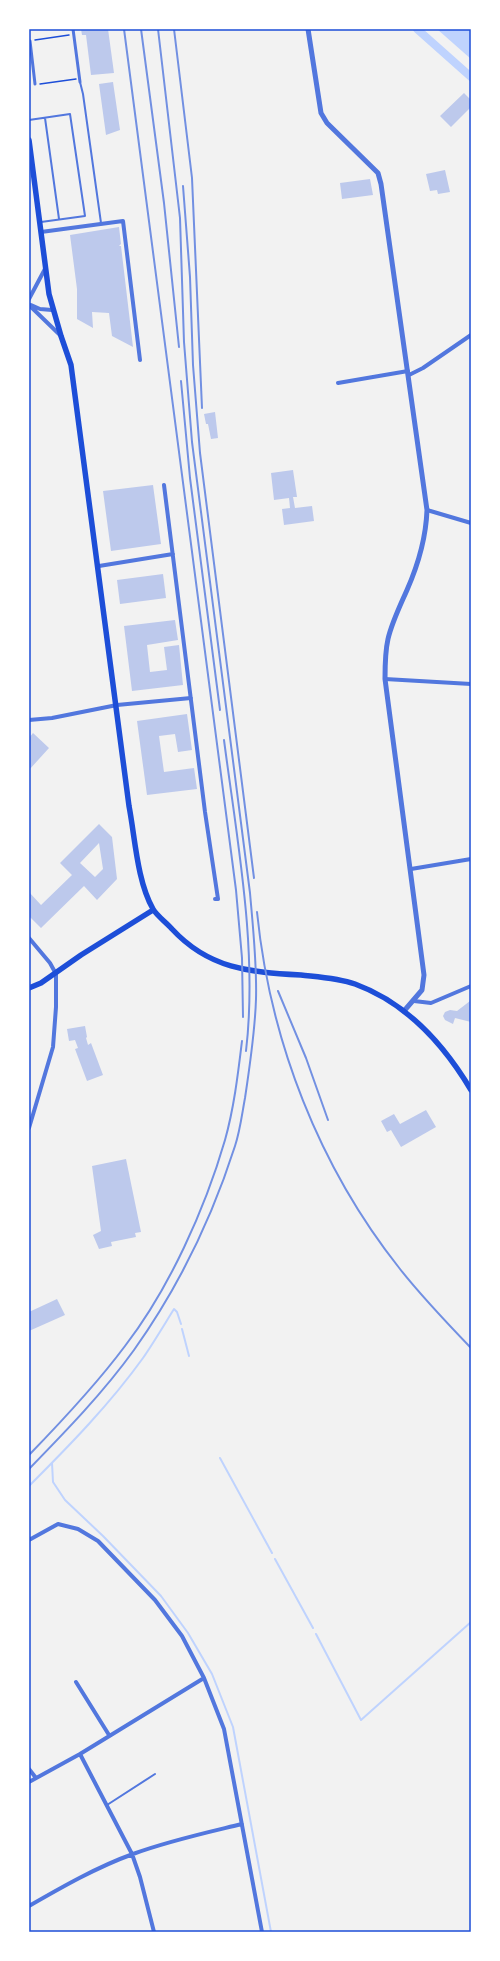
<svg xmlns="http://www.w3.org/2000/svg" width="500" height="1961" viewBox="0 0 500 1961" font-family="'Source Serif 4',serif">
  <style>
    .water { fill: #bfd3fe }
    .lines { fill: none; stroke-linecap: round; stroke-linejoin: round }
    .stream { stroke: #bfd3fe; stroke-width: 2 }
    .canal { stroke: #bfd3fe; stroke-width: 8 }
    .building { fill: #bdc9ec; fill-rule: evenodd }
    .path { stroke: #1d4ed8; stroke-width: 1.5 }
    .service { stroke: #5277de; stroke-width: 2 }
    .pedestrian { stroke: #5277de; stroke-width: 3 }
    .minor { stroke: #5277de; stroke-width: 4 }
    .tertiary { stroke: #5277de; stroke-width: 5 }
    .secondary { stroke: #1d4ed8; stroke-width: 5.5 }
    .rail { stroke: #7290e2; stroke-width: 2 }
    .neatline { fill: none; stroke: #1d4ed8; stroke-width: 1.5 }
  </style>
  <rect width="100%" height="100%" fill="#f2f2f2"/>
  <path class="water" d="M437 29H471V59Z"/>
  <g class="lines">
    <path class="stream" d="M182 1329 189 1356
      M220 1458 272 1553
      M52 1463 53 1482 65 1500 103 1536 161 1596 188 1633 212 1674 233 1727 271 1932
      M29 1486C69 1446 110 1404 143 1358 154 1342 164 1325 174 1309L177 1312 181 1324
      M275 1559 313 1628
      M316 1634 361 1720 471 1622"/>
    <path class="canal" d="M417 29 471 77"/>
  </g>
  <path class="building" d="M81 29H108L114 73 91 75 86 35H82Z
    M113 82 120 130 106 135 99 84Z
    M464 93 471 100V107L451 127 440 116Z
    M445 170 450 192 438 194 437 190 430 191 426 174Z
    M370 179 373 195 342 199 340 183Z
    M119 227 121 244 119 246H121L133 347 112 336 109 313 92 312 93 328 77 319V289L70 235Z
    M215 412 218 438 211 439 208 424H206L204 414Z
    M293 470 297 497H293L295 508 312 506 314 521 284 525 282 509 290 508 289 498 274 500 271 473Z
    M153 485 161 544 111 551 103 491Z
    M163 574 166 598 120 604 117 580Z
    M175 620 178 640 147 645 150 672 167 670 164 647 179 645 183 685 132 691 124 626Z
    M187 714 192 750 178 752 175 734 159 736 164 772 194 768 197 789 147 795 137 721Z
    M33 733 49 748 29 770V738Z
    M99 824 112 837 117 879 97 900 84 886 41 928 29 916V892L41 905 72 875 60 863ZM99 843 103 869 95 877 80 863Z
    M470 1001 471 1022 455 1018 453 1024 445 1020 443 1016 445 1012 450 1010 457 1011Z
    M85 1026 87 1037 86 1038 88 1045 91 1043 103 1075 87 1081 75 1049 78 1048 75 1040 69 1041 67 1029Z
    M426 1110 436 1127 401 1147 391 1130 387 1132 381 1121 394 1114 400 1124Z
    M126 1159 141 1232 135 1233 136 1237 111 1242 112 1246 99 1249 93 1235 101 1231 92 1166Z
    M57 1299 65 1315 29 1331V1312Z"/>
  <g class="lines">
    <path class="path" d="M35 40 69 35
      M40 84 76 79"/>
    <path class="service" d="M80 82 83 94 101 223
      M45 118 59 219
      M29 120 70 114 85 216 41 222
      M107 1805 155 1774"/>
    <path class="pedestrian" d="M73 29 80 82
      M30 41 35 84"/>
    <path class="minor" d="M41 232 123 221 140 360
      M29 299 46 267
      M29 305 61 336
      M31 305 40 309 52 310
      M409 375 423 368 471 335
      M338 383 408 371
      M164 485 205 812 218 899H215
      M427 510 471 523
      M99 566 173 554
      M385 679 471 684
      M29 720 52 718 117 705 191 698
      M411 869 471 859
      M29 938 50 963 56 974V1007L53 1047 29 1128
      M414 1001 431 1003 471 986
      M29 1540 58 1524 78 1529 98 1541 155 1600 182 1636 204 1678 224 1729 262 1932
      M76 1682 109 1735
      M80 1754 132 1854 140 1877 154 1932
      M29 1769 36 1778
      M29 1782 80 1754 204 1678
      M29 1906C62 1887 97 1867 133 1854 168 1841 205 1833 242 1824"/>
    <path class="tertiary" d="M308 29 321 113 327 123 378 173 381 184 427 510C426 537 418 565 407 590 400 606 392 622 388 639 385 652 385 665 385 679L424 975 422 990 404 1011"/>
    <path class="secondary" d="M29 140 49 294 61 336 71 365 129 806C135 837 137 881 153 909 157 916 166 922 172 929 209 969 249 972 301 975 319 977 338 978 355 984 407 1003 443 1043 471 1090
      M29 988 41 983 81 955 153 910"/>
    <path class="rail" d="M124 29 236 890 242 958 243 1017
      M141 29 164 203 179 347
      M174 29 192 178 202 408
      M183 186 190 277 193 365 200 453 254 878
      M181 381 190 478 220 710
      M224 740C237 840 258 950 246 1051
      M257 912C270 1041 319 1167 400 1269 422 1297 446 1322 471 1348
      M278 991 306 1058 328 1120
      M29 1455C63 1420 96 1385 125 1346 169 1289 205 1209 225 1140 234 1108 238 1074 242 1041
      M29 1469C66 1431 103 1393 134 1350 178 1288 212 1218 235 1146 240 1131 242 1114 245 1098 250 1065 255 1032 256 999 257 963 253 928 250 893L192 442 184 342 180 218 158 29"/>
  </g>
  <rect width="500" height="1961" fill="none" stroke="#ffffff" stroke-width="60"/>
  <rect x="30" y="30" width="440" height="1901" class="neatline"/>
</svg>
